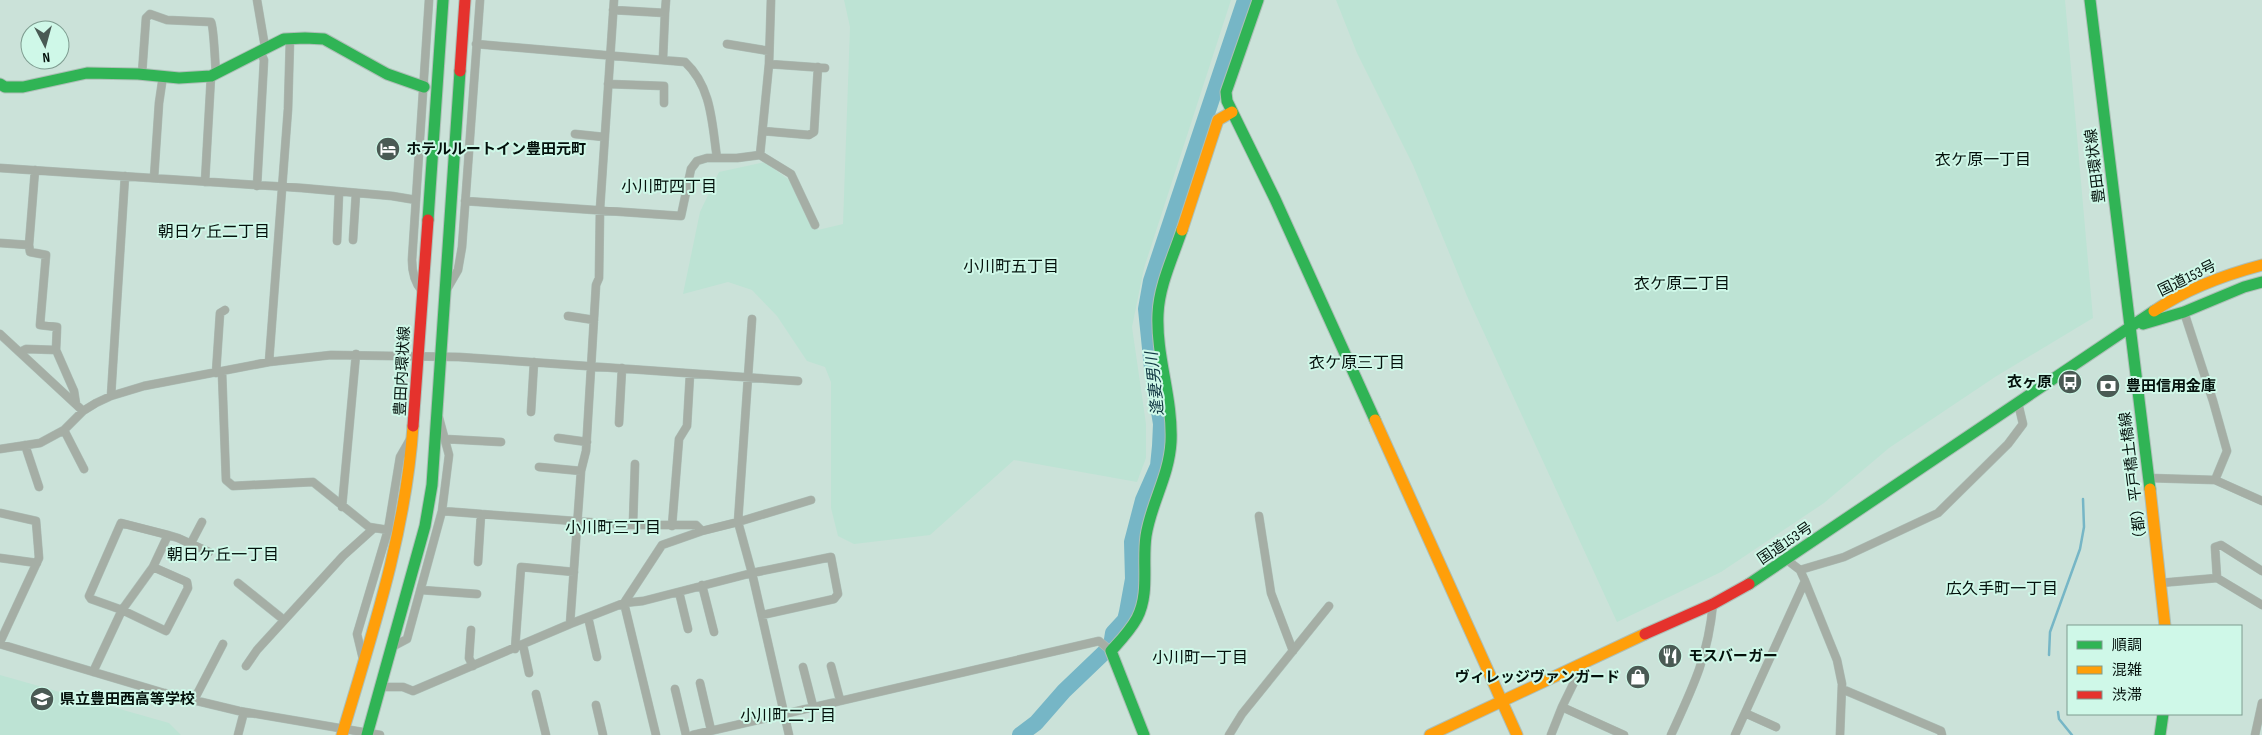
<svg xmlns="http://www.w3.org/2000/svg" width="2262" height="735" viewBox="0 0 2262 735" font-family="'Sofia Sans Condensed','Noto Sans JP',sans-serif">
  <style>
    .built { fill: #bde3d4 }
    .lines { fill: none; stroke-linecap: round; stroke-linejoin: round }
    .stream { stroke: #76b6c6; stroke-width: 2.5 }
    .river { stroke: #76b6c6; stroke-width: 16 }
    .street-casing { stroke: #adbfb7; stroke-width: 9 }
    .fast-casing { stroke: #adbfb7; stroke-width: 13 }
    .slow-casing { stroke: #adbfb7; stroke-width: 13 }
    .jam-casing { stroke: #adbfb7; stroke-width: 13 }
    .street { stroke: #a5aea5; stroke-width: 8 }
    .fast { stroke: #30b455; stroke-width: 11 }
    .slow { stroke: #ff9f0a; stroke-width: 11 }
    .jam { stroke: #e5322d; stroke-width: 11 }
    .labels { text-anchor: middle; stroke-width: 4; stroke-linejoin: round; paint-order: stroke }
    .poi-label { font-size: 15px; font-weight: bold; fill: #04110c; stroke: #cff8e8; text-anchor: start }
    .street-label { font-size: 15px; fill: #04110c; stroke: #cff8e8 }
    .neighbourhood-label { font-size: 16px; fill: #04110c; stroke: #cff8e8 }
    .water-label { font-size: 16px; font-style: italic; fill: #0f3541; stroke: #cff8e8 }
  </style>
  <rect width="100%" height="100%" fill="#cbe2d9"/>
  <path class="built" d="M844 0H1231L1144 268 1132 327 1146 424V458L1137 482 1014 460 930 535 854 544 838 536 831 508V382L825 367 807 361 777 316 752 290 728 282 683 294 700 212 719 172 765 162 796 185 818 230 843 224 850 27Z
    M1336 0H2065L2093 318 1995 377 1889 448 1824 503 1721 572 1617 622 1467 296 1413 165 1357 53Z
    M0 675 169 723 181 735H0Z"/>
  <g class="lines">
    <path class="stream" d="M2049 655 2050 632 2080 549 2084 527 2083 499
      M2058 712 2059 719 2072 735"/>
    <path class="river" d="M1020 735 1036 723 1064 691 1111 646 1113 633 1125 620 1127 612 1133 579 1132 542 1143 500 1158 466 1160 446 1161 424 1152 368 1146 309 1151 281 1245 0"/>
    <g class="street-casing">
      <path id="street" d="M257 0 265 47
        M613 10 665 13 663 58
        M665 13 666 0
        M476 44 685 62C712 87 712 124 717 158
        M727 44 769 51
        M769 64 825 68
        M142 74 146 18 150 14 167 20 211 22C214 27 215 64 216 73
        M608 84 664 86V103
        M763 131 809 135 814 132 818 67
        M575 134 604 137
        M760 155 791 174 815 225
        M0 168 302 188 392 196 416 200
        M154 178 159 103 163 76
        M205 182 211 76
        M257 186 264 60 260 51
        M465 201 681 216 691 169 697 161 707 158H737L760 155 769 64 771 0
        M353 240 356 193
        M337 241 339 192
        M0 243 29 245 30 252 46 255 40 325 57 327 56 350 26 349 20 352
        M29 245 35 170
        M447 289 458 270 462 247 480 0
        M422 291C414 282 412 272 412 260L429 0
        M2184 312 2213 401 2227 451 2215 480
        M568 316 594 320
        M752 319 738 522 752 573 789 735
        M0 334 83 411
        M56 350 74 391 76 404
        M269 362 288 109 290 39
        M222 372 226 480 233 486 313 482 369 527 388 530
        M216 373 220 313 225 310
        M111 396 125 176
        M531 412 534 362
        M619 423 622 368
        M64 430 84 469
        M558 438 587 442
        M445 439 501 442
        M25 445 39 487
        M0 449 40 443 64 430 83 411 96 403 111 396 144 386 269 362 331 355 459 357 798 381
        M539 467 581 471
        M2149 478 2215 480 2262 501
        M342 507 356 354
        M442 511 627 525H696L702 531
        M0 513 36 521 39 558 0 642
        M1259 516 1271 593 1293 651
        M121 523 168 535 153 567 187 582 188 588 166 631 122 610 91 599 89 596Z
        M633 524 635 464
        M672 526 679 439 687 426 690 374
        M168 535 178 538 209 552
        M191 543 202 522
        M0 558 37 563
        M1787 560 1800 570 1805 581 1837 660 1842 684 1840 735
        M478 562 481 514
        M1800 570 1844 557 1938 513 2008 444 2023 424 2018 403
        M2217 578 2215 547 2221 545 2262 571
        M238 583 284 620
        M2160 583 2217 578 2262 605
        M702 585 714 632
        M421 590 477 594
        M679 592 688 629
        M588 617 597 657
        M570 624 581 471 586 451 596 285 599 278 600 209 614 0
        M471 630 469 658 473 666
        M0 644 164 693 239 711 380 735
        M523 645 529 673
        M390 648 407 639 442 511 449 455 439 418
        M515 649 521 567 574 572
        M363 659 357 634 388 530 400 457 412 436
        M1584 662 1562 707 1624 735
        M246 666 257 650 343 556 373 529
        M831 666 840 700
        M803 667 813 706
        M93 672 122 610 153 567
        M700 683 711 730
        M379 687H403L413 691 570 624 624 603 643 601 752 573 831 557 838 594 834 599 762 615
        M675 689 686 735
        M1842 689 1941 731 1942 735
        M536 694 546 735
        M194 700 223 644
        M596 705 603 735
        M1745 713 1776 727
        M238 735 244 712
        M656 735 624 603 662 545 702 531 738 522 811 500
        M693 735 1099 641 1111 651
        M1229 735 1242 714 1329 606
        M1551 735 1562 707
        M1671 735C1693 687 1708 657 1713 604
        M1735 735 1805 581
        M2255 735 2262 703"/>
    </g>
    <g class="fast-casing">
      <path id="fast" d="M1258 0 1226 92 1227 101 1275 199 1375 420
        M2090 0 2150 489
        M0 84 5 87H23L87 73 138 74 179 78 211 76 284 39 305 38 324 39 387 74 424 87
        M428 220 443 0
        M2143 324 2184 312 2244 287 2262 282
        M1749 584 2154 311
        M367 735 425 526 432 485 460 71
        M1144 735 1111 651C1120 641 1130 631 1137 618 1150 593 1142 564 1146 536 1151 503 1169 477 1171 442 1173 398 1156 357 1158 314 1159 286 1173 257 1182 230
        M2160 735 2163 714"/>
    </g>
    <g class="slow-casing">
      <path id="slow" d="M1182 230 1218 120 1232 112
        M2154 311C2186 289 2224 275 2262 265
        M1375 420 1517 735
        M2150 489 2165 626
        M342 735C372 634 406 532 413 426
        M1430 735 1645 634"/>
    </g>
    <g class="jam-casing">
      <path id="jam" d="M460 71 465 0
        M413 426 428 220
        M1645 634 1713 604 1749 584"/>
    </g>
    <use href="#street" class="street"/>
    <use href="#fast" class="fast"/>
    <use href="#slow" class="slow"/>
    <use href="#jam" class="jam"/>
  </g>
  <defs>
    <g id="hotel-disc" transform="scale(1.25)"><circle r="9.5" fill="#4a5a54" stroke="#cff8e8"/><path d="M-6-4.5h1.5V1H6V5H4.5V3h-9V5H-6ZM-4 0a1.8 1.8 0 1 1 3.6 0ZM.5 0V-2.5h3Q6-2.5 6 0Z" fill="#fff"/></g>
    <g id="bus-disc" transform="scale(1.25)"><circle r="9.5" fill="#4a5a54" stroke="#cff8e8"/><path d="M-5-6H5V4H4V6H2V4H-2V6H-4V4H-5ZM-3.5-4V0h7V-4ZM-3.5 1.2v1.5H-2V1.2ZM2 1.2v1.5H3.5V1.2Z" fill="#fff"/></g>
    <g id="bank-disc" transform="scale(1.25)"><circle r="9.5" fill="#4a5a54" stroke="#cff8e8"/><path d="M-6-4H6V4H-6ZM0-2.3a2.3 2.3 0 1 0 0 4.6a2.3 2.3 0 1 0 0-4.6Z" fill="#fff"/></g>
    <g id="restaurant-disc" transform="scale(1.25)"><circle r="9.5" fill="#4a5a54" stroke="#cff8e8"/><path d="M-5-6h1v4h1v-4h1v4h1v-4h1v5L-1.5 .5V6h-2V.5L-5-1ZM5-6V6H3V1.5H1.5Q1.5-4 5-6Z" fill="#fff"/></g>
    <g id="shop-disc" transform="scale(1.25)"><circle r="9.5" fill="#4a5a54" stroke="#cff8e8"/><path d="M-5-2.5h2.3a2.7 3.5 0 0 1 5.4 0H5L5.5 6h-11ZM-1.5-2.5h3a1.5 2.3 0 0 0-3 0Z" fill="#fff"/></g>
    <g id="school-disc" transform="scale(1.25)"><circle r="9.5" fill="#4a5a54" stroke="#cff8e8"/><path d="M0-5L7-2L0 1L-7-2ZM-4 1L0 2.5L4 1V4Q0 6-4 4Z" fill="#fff"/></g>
  </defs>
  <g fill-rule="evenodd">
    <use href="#hotel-disc" x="388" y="149"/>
    <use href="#bus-disc" x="2070" y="382"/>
    <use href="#bank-disc" x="2108" y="386"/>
    <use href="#restaurant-disc" x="1670" y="656"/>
    <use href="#shop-disc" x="1638" y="677"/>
    <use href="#school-disc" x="42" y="699"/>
  </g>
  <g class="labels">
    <g class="poi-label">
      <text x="406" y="154">ホテルルートイン豊田元町</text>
      <text x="2052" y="387" text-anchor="end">衣ヶ原</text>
      <text x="2126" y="391">豊田信用金庫</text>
      <text x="1688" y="661">モスバーガー</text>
      <text x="1620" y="682" text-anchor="end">ヴィレッジヴァンガード</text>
      <text x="60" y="704">県立豊田西高等学校</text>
    </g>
    <g class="street-label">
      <text transform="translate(2095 166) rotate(-97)" y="5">豊田環状線</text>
      <text transform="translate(2187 278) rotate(-26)" y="5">国道153号</text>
      <text transform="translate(402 371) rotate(-87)" y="5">豊田内環状線</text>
      <text transform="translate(2133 479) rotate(-97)" y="5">（都）平戸橋土橋線</text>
      <text transform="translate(1785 543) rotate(-34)" y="5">国道153号</text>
    </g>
    <g class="neighbourhood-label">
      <text x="1983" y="165">衣ケ原一丁目</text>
      <text x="669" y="192">小川町四丁目</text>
      <text x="214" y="237">朝日ケ丘二丁目</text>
      <text x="1011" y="272">小川町五丁目</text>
      <text x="1682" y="289">衣ケ原二丁目</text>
      <text x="1357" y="368">衣ケ原三丁目</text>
      <text x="613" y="533">小川町三丁目</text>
      <text x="223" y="560">朝日ケ丘一丁目</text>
      <text x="2002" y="594">広久手町一丁目</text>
      <text x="1200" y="663">小川町一丁目</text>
      <text x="788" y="721">小川町二丁目</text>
    </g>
    <g class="water-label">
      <text transform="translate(1154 384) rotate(-96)" y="6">逢妻男川</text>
    </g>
  </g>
  <rect x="2067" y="625" width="175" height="90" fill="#cff8e8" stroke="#7e9c90"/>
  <rect x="2077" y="641" width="25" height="8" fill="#30b455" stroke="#7e9c90"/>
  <text x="2112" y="650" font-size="15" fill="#04110c">順調</text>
  <rect x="2077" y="666" width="25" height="8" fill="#ff9f0a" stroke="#7e9c90"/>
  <text x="2112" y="675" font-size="15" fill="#04110c">混雑</text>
  <rect x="2077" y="691" width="25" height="8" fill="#e5322d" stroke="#7e9c90"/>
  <text x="2112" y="700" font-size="15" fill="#04110c">渋滞</text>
  <g transform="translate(45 45) rotate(174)"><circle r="24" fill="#cff8e8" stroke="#7e9c90"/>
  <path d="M0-4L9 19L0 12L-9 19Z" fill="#4a5a54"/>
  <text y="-8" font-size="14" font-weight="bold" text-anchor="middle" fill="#04110c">N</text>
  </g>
</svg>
